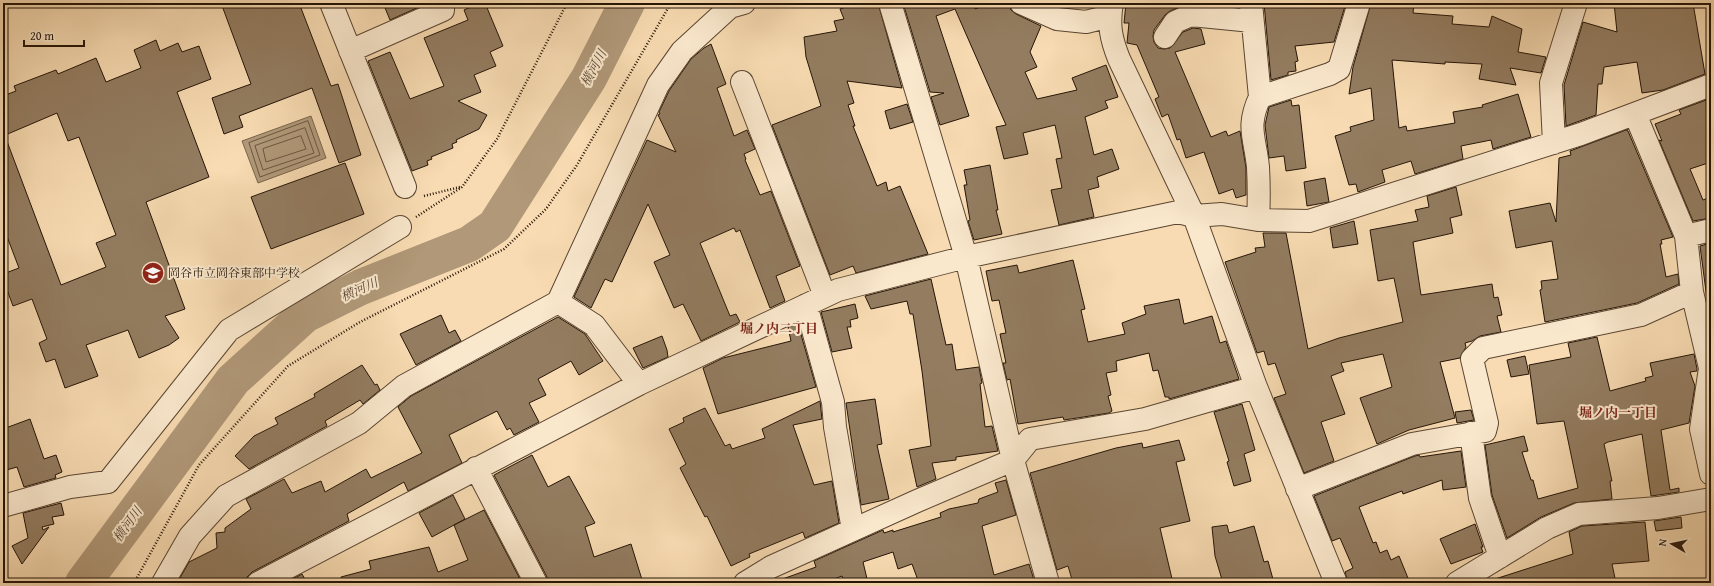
<svg xmlns="http://www.w3.org/2000/svg" width="1714" height="586" viewBox="0 0 1714 586" font-family="'Gentium Book Plus','Noto Serif JP',serif">
  <style>
    .water { fill: #b09878; stroke: #78644b }
    .lines { fill: none; stroke-linecap: round; stroke-linejoin: round }
    .shore { stroke: #6a5640; stroke-width: 1 }
    .river { stroke: #b09878; stroke-width: 36 }
    .building { fill: #937c60; stroke: #251507 }
    .minor-casing { stroke: #5a4632; stroke-width: 24 }
    .path { stroke: #251507; stroke-width: 2.5; stroke-dasharray: 1 2; stroke-linecap: butt }
    .minor { stroke: #fae8cd; stroke-width: 22 }
    .labels { text-anchor: middle; stroke-width: 4; stroke-linejoin: round; paint-order: stroke }
    .poi-label { font-size: 12px; fill: #251507; stroke: #fae8cd; text-anchor: start }
    .water-label { font-size: 13px; font-style: italic; fill: #5d4934; stroke: #fae8cd }
    .neighbourhood-label { font-size: 13px; font-weight: bold; fill: #7a1f14; stroke: #fae8cd }
  </style>
  <rect width="100%" height="100%" fill="#f8dbb2"/>
  <filter id="stains"><feTurbulence type="fractalNoise" baseFrequency=".005" numOctaves="4"/><feColorMatrix values="0 0 0 0 .2 0 0 0 0 .09 0 0 0 0 .02 0 0 0 .5 -.17"/></filter>
  <radialGradient id="worn" r=".72"><stop offset=".6" stop-color="#630" stop-opacity="0"/><stop offset="1" stop-color="#630" stop-opacity=".3"/></radialGradient>
  <path class="water" d="M311 116 326 158 258 183 242 141Z"/>
  <g class="lines">
    <path class="shore" d="M308 121 320 155 260 177 249 143Z
      M305 128 314 153 263 170 255 146Z
      M301 136 306 149 266 162 263 149Z"/>
    <path class="river" d="M83 583 233 380 305 315 361 287 469 244 495 226 589 78 627 3"/>
  </g>
  <path class="building" d="M221 3H299L331 86 338 84 361 155 339 163 312 88 239 116 243 127 224 134 212 98 251 84Z
    M383 3H428L390 20Z
    M480 3H485L503 46 490 52 496 66 474 75 481 92 458 101 487 115 479 129 456 140 457 142 452 144 453 148 431 157 432 159 427 161 428 165 412 171 368 61 390 52 410 99 444 86 424 38 468 20 464 10Z
    M845 3H878L902 88 847 81 854 103 848 105 855 126H853L877 186 886 182 888 191 900 186 928 254 856 273 853 266 830 275 772 125 821 106 806 57 804 37 837 31 834 21 844 19 840 9 846 7Z
    M903 3H973L975 9 992 3H1009L1011 10 1016 14 1041 26 1030 52 1037 67 1025 72 1037 99 1077 90 1072 78 1106 65 1118 97 1105 101 1108 108 1085 117 1094 155 1112 149 1119 169 1097 177 1099 187 1088 190 1094 217 1059 225 1051 190 1062 188 1056 159 1062 158 1055 125 1023 133 1028 154 1004 159 996 127 1006 125 955 9 936 16 969 116 940 125 931 97 944 93 930 92Z
    M1126 3H1189L1170 11 1165 15 1154 30 1153 36 1154 42 1158 48 1164 49 1170 48 1183 32 1193 28 1201 29 1205 44 1175 52 1211 137 1226 131 1228 136 1240 131 1246 168V195L1236 198 1233 189 1219 194 1204 152 1186 158 1180 139 1177 140 1168 114 1162 117 1155 99 1159 97 1137 45 1127 43 1129 23H1124Z
    M1264 3H1293L1294 6 1346 3 1334 42 1295 46 1298 61 1295 62 1296 71 1288 72V75L1271 80Z
    M1371 3H1414L1413 13 1453 16 1452 24 1489 27 1492 16 1522 29 1518 52 1546 57 1541 73 1510 68 1516 85 1479 79 1482 64 1445 62V64L1392 60 1399 128 1406 126 1407 131 1455 123 1453 112 1483 107 1482 105 1518 94 1531 137 1493 149 1491 140 1461 146 1463 159 1415 174 1411 161 1382 170 1385 182 1358 192 1356 184 1349 185 1335 136 1351 131 1350 127 1374 120 1371 88 1349 94 1353 67Z
    M1614 3H1693L1705 74 1663 90 1642 93 1637 62 1604 67 1602 84H1598L1596 115 1566 126 1564 85 1583 22 1617 32Z
    M156 40 160 51 178 43 182 52 199 46 211 79 177 92 209 177 146 202 185 309 165 316 179 338 169 345 139 358 128 330 86 345 98 376 65 388 55 359 46 362 39 343 47 339 32 299 13 306 3 279V274L19 268 3 226V136H5L61 285 106 267 96 243 116 235 79 137 68 141 57 113 3 136V96L16 91 14 86 56 70 58 74 96 58 106 82 141 68 134 50Z
    M711 44 726 84 717 88 734 136 747 130 755 149 744 154 746 159 745 160 760 195 771 191 800 266 776 276 785 301 770 308 740 230 736 232 734 228 700 243 730 316 736 314 740 322 701 341 683 304 674 308 654 262 670 255 648 204 612 282 605 279 591 308 574 297 647 140 676 152 658 115 660 114 659 112 669 91 691 59 704 48Z
    M1709 99 1711 110V162L1690 169 1703 200 1708 198 1711 218 1693 221 1659 140 1662 141 1655 124 1681 114 1679 110Z
    M1291 100 1292 106 1299 105 1306 168 1286 171 1284 156 1269 158 1265 125 1269 107Z
    M907 104 913 122 890 129 885 111Z
    M1626 130 1628 131 1673 237 1661 240 1662 244H1660L1666 277 1678 274 1679 284 1637 303 1545 322 1540 290 1542 289 1541 281 1558 279 1552 241 1516 248 1509 211 1550 203 1556 222 1559 158 1571 155 1570 151Z
    M345 163 364 214 271 249 251 197Z
    M990 165 998 210H996L1002 234 974 240 968 221 970 220 964 185H967L964 170Z
    M1325 178 1329 202 1307 206 1304 182Z
    M1456 187 1462 215 1450 218 1453 233 1413 242 1421 295 1492 284 1494 298 1498 297 1502 315 1497 316 1501 332 1480 336 1472 341 1465 343 1466 347 1460 358 1440 362 1455 418 1409 430 1377 444 1360 398 1392 387 1383 354 1341 363 1344 371 1331 376 1345 414 1321 422 1334 461 1304 473 1274 398 1286 394 1275 363 1268 365 1264 351 1257 353 1225 262 1256 252 1255 248 1265 247 1263 233H1286L1308 349 1339 338 1403 322 1394 278 1378 281 1370 230 1418 221 1415 210 1429 207 1427 196Z
    M1354 221 1358 244 1333 248 1330 228Z
    M1711 243V299H1707L1700 246Z
    M1073 260 1085 309 1081 310 1088 342 1125 334 1122 323 1146 314 1144 306 1179 299 1184 324 1212 316 1220 343 1226 341 1239 379 1169 399V397H1165L1158 370 1153 371 1149 353 1116 361 1117 371 1106 373 1111 395 1108 396 1112 411 1109 413 1064 420 1063 417 1018 424 1010 379 1007 380 1003 363H1006L1000 334 1006 333 999 300 992 301 986 271 1017 265 1019 273Z
    M931 279 946 345 952 344 956 370 979 367 982 383 980 384 985 427 992 426 998 451 956 457V460L932 463 936 479 917 487 909 450 931 446 922 371 913 314H910L907 301 871 309 865 296Z
    M855 304 858 318 850 320 851 327H847L852 348 832 352 821 312Z
    M441 315 449 333 455 330 461 341 416 365 400 334Z
    M558 317 585 334 603 361 579 375 571 361 538 379 546 395 529 403 539 422 514 435 510 428 507 430 497 411 449 435 462 463 408 491 404 482 347 514 349 521 252 572 247 577 246 583H183L180 578 189 562 217 548 216 533 225 532V528L251 509 246 499 284 479 292 493 321 481 325 492 366 469 371 478 422 453 398 407 411 396Z
    M798 324 816 387 718 414 703 368 723 358 791 341 788 327Z
    M662 336 667 350 668 357 643 368 633 348Z
    M1597 337 1610 391 1646 381 1645 378 1653 376 1650 363 1694 354 1697 369V371L1690 372 1695 386 1689 423 1661 430 1670 490 1679 488V492L1651 496 1642 434 1608 442 1604 444 1612 481H1610L1612 499 1574 503 1541 517 1507 538 1492 495 1485 445 1524 436 1528 451 1522 452 1531 480H1533L1538 499 1578 488 1564 421 1537 424 1529 365 1571 357 1568 343Z
    M1525 356 1529 374 1511 377 1507 360Z
    M362 365 375 385 377 384 380 390 363 404 360 400 325 421 327 426 249 469 235 456 254 436 278 424 275 418 315 397 314 394Z
    M875 399 882 444 877 445 889 499 861 505 846 403Z
    M820 401 822 419 793 425 814 485 832 481 839 523 805 538 803 532 749 554 750 557 731 566 707 516 705 517 680 468 686 464 669 429 684 422 683 418 705 408 725 446 730 444 732 449 765 438 762 429Z
    M1242 404 1255 450 1244 454 1251 481 1234 486 1227 462 1229 461 1214 412Z
    M1471 410 1474 420 1457 423 1455 412Z
    M30 419 44 459 56 455 62 472 55 475 56 478 24 487 17 467 3 471V429Z
    M1179 440 1185 460 1176 462 1190 521 1160 528 1173 583H1073L1068 566 1057 570 1030 473 1116 448 1142 443 1143 448Z
    M1461 451 1466 487 1443 490 1442 480 1403 494 1402 491 1359 507 1373 543 1376 542 1380 553 1387 550 1391 560 1399 556 1410 583H1348L1345 572 1353 568 1340 538 1332 541 1314 496 1415 456 1419 455 1420 457Z
    M532 455 548 487 569 476 595 523 585 527 594 557 631 544 643 583H548L547 577 494 475Z
    M1006 480 1016 515 982 526 994 575 1029 564 1035 583H919L912 564 898 569 893 552 863 562 868 583H844L842 576 824 583H777V581L816 567 814 561 883 530 884 533 893 530V532L941 517 940 513 949 509 978 503 979 499 998 492 995 483Z
    M453 495 465 519 432 537 419 513Z
    M61 503 64 515 52 517 54 524 42 527 43 530 49 527 22 564 12 546 28 538 23 513Z
    M484 510 521 581 516 583H341V577L371 569 369 561 429 547 438 572 468 560 454 525Z
    M1681 517 1682 528 1656 531 1654 521Z
    M1645 522 1649 561 1612 564 1616 583H1493L1492 580 1573 554 1569 532 1582 526Z
    M1475 524 1483 547H1481L1483 552 1451 564 1440 539Z
    M1227 525 1229 533 1254 526 1264 562 1268 561 1274 583H1223L1215 556 1212 527Z
    M302 574 307 583H285Z"/>
  <g class="lines">
    <g class="minor-casing">
      <path id="minor" d="M331 3 405 187
        M890 3 966 257 1013 460 1048 583
        M1021 3 1057 19 1086 22 1110 16
        M1112 3C1108 25 1111 39 1119 59L1194 216 1256 387 1336 583
        M1251 3 1260 97
        M1165 37 1175 22 1191 15 1252 21
        M350 51 443 10V3
        M742 82 825 296
        M1635 114 1686 236 1692 292 1710 368 1701 429 1711 474
        M1554 143 1551 83 1576 3
        M1258 220C1259 203 1259 185 1258 167 1255 137 1246 127 1260 97L1330 74 1339 69 1359 3
        M1686 236 1711 230
        M558 302 594 325 639 384
        M806 305 833 402 835 427 853 530
        M1471 433 1480 498 1500 557
        M476 468 536 583
        M1297 489 1412 444 1485 431 1487 423 1472 359 1483 348 1641 315 1692 292
        M3 506 70 487 108 482 229 330 400 227
        M163 583 190 536 226 496 359 423 404 386 558 302 658 85 682 51 730 7 744 3
        M258 583 639 384 838 290 966 257 1178 212 1194 216 1222 214 1258 220 1309 221 1581 134 1711 85
        M745 583 771 567 917 501 1013 460 1030 439 1145 419 1256 387
        M1457 583 1547 528 1579 514 1658 508 1711 499"/>
    </g>
    <path class="path" d="M424 196 460 187
      M416 217 462 187 497 139 567 3
      M134 583 199 465 288 366 360 322 504 249 546 209 577 165 671 3"/>
    <use href="#minor" class="minor"/>
  </g>
  <defs>
    <g id="school-disc" transform="scale(1.15)"><circle r="9.5" fill="#8f2418" stroke="#fae8cd"/><path d="M0-5L7-2L0 1L-7-2ZM-4 1L0 2.5L4 1V4Q0 6-4 4Z" fill="#fff"/></g>
  </defs>
  <g fill-rule="evenodd">
    <use href="#school-disc" x="153" y="273"/>
  </g>
  <g class="labels">
    <g class="poi-label">
      <text x="168" y="277">岡谷市立岡谷東部中学校</text>
    </g>
    <g class="water-label">
      <text transform="translate(593 68) rotate(-62)" y="5">横河川</text>
      <text transform="translate(359 289) rotate(-24)" y="5">横河川</text>
      <text transform="translate(127 524) rotate(-54)" y="5">横河川</text>
    </g>
    <g class="neighbourhood-label">
      <text x="779" y="333">堀ノ内二丁目</text>
      <text x="1618" y="417">堀ノ内一丁目</text>
    </g>
  </g>
  <rect width="1714" height="586" fill="none" stroke="#f8dbb2" stroke-width="16"/>
  <rect x="4" y="4" width="1706" height="578" fill="none" stroke="#251507" stroke-width="2"/>
  <rect x="8" y="8" width="1698" height="570" fill="none" stroke="#251507"/>
  <g transform="translate(1672 544) rotate(279)" stroke="#fae8cd" stroke-width="3" paint-order="stroke">
  <path d="M0-3L7 15L0 10L-7 15Z" fill="#251507"/>
  <text y="-6" font-size="11" font-weight="bold" text-anchor="middle" fill="#251507">N</text>
  </g>
  <path d="M24 40v6h60v-6" fill="none" stroke="#251507" stroke-width="2"/>
  <text x="30" y="40" font-size="12" fill="#251507" stroke="#fae8cd" stroke-width="3" paint-order="stroke">20 m</text>
  <rect width="100%" height="100%" filter="url(#stains)"/>
  <rect width="100%" height="100%" fill="url(#worn)"/>
</svg>
